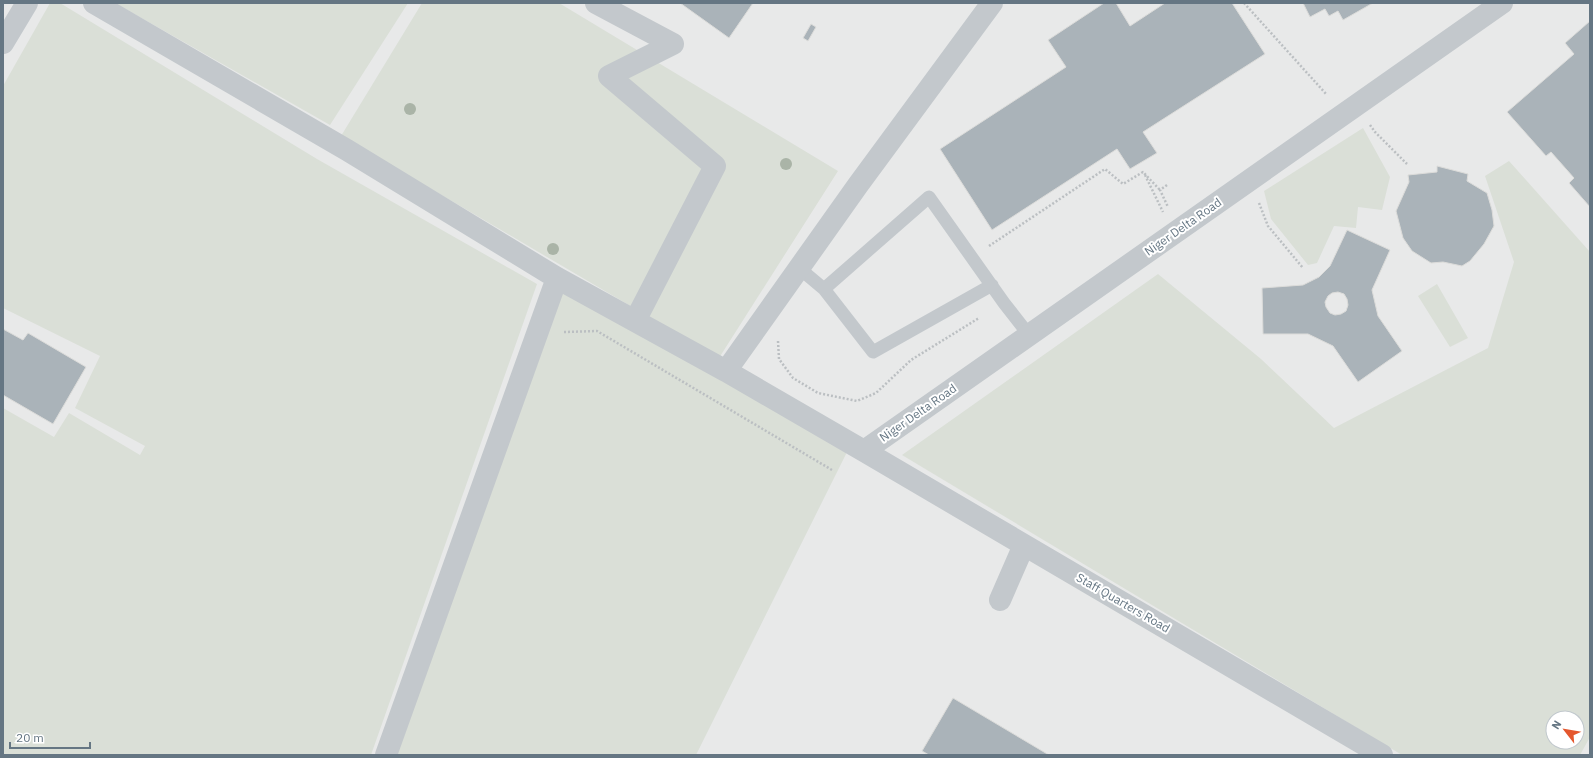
<svg xmlns="http://www.w3.org/2000/svg" width="1593" height="758" viewBox="0 0 1593 758" font-family="'IBM Plex Sans',sans-serif">
  <style>
    .built { fill: #e8e9e9; fill-rule: evenodd }
    .green { fill: #dadfd7; fill-rule: evenodd }
    .building { fill: #aab3b9; stroke: #dcdcda; fill-rule: evenodd }
    .lines { fill: none; stroke-linecap: round; stroke-linejoin: round }
    .path { stroke: #bbbfc2; stroke-width: 2.5; stroke-dasharray: 2 2; stroke-linecap: butt }
    .lane { stroke: #c3c8cc; stroke-width: 13 }
    .street { stroke: #c3c8cc; stroke-width: 22 }
    .tree { fill: #aab4a7 }
    .labels { text-anchor: middle; stroke-width: 4; stroke-linejoin: round; paint-order: stroke }
    .street-label { font-size: 12px; fill: #657683; stroke: #fff }
  </style>
  <rect width="100%" height="100%" fill="#fafaf8"/>
  <path class="built" d="M3 3H1590V755H3ZM1553 718H1577V742H1553Z"/>
  <path class="green" d="M50 3H60L317 159 537 284 371 755H3V408L54 437 69 413 140 455 145 446 75 408 100 356 3 308V86Z
    M115 3H408L330 125Z
    M422 3H559L838 171 719 358 341 136Z
    M1363 128 1390 177 1382 210 1358 207 1356 228 1334 226 1317 263 1308 265 1271 219 1264 191Z
    M1509 161 1590 252V737L1580 755H1402L902 455 1158 274 1261 359 1334 428 1488 348 1514 262 1485 176ZM1553 718H1577V742H1553Z
    M555 283 851 444 696 755H394Z
    M1437 284 1468 338 1450 347 1418 296Z"/>
  <path class="building" d="M680 3H753L729 38Z
    M1104 3H1116L1130 26 1165 3H1232L1265 54 1143 132 1157 153 1130 169 1117 149 992 230 940 149 1066 67 1048 40Z
    M1303 3H1373L1343 20 1338 11 1329 16 1325 9 1310 17Z
    M1590 21V207L1569 183 1574 178 1551 152 1546 156 1507 112 1574 54 1565 43Z
    M811 24 816 27 808 41 803 38Z
    M1437 166 1468 174 1467 181 1487 193 1492 210 1494 226 1484 244 1470 261 1462 266 1443 262 1431 263 1412 251 1403 238 1396 211 1409 182 1408 175 1437 172Z
    M1347 230 1390 250 1372 290 1378 316 1402 351 1358 382 1333 346 1308 334H1263L1262 288 1303 285 1319 277 1330 266ZM1338 292 1344 294 1347 299 1348 305 1346 311 1341 314 1335 315 1330 313 1326 307 1325 302 1328 296 1332 293Z
    M3 329 23 340 28 333 86 367 53 424 3 395Z
    M953 698 1049 755H929L922 751Z"/>
  <g class="lines">
    <path class="path" d="M1244 3 1327 95
      M1370 125 1375 132 1407 164
      M1145 175 1163 212
      M1167 185 1160 190 1168 207
      M1259 203 1268 226 1303 268
      M989 246 1105 169 1123 184 1143 172 1160 190
      M564 332 597 331 832 470
      M778 341 779 359 793 378 818 393 857 401 876 393 911 360 979 318"/>
    <path class="lane" d="M799 268 824 289 873 352 992 285
      M824 289 929 197 1004 303 1029 335"/>
    <path class="street" d="M94 3 347 150 557 278 726 371 864 451 1382 755
      M596 3 673 44 609 76 715 166 635 321
      M3 43 27 3
      M726 371 858 185 992 3
      M864 451 1502 3
      M1000 600 1024 545
      M386 755 557 278"/>
  </g>
  <g class="tree">
    <circle cx="410" cy="109" r="6"/>
    <circle cx="786" cy="164" r="6"/>
    <circle cx="553" cy="249" r="6"/>
  </g>
  <g class="labels">
    <g class="street-label">
      <text transform="translate(1183 227) rotate(-35)" y="4">Niger Delta Road</text>
      <text transform="translate(918 413) rotate(-35)" y="4">Niger Delta Road</text>
      <text transform="translate(1123 603) rotate(30)" y="4">Staff Quarters Road</text>
    </g>
  </g>
  <rect width="1593" height="758" fill="none" stroke="#657683" stroke-width="8"/>
  <g transform="translate(1565 730) rotate(301)"><circle r="19" fill="#ffffff" stroke="#c1c8cd"/>
  <path d="M0-3L7 15L0 10L-7 15Z" fill="#e4572e"/>
  <text y="-6" font-size="11" font-weight="bold" text-anchor="middle" fill="#657683">N</text>
  </g>
  <path d="M10 742v6h80v-6" fill="none" stroke="#657683" stroke-width="2"/>
  <text x="16" y="742" font-size="12" fill="#657683" stroke="#ffffff" stroke-width="3" paint-order="stroke">20 m</text>
</svg>
